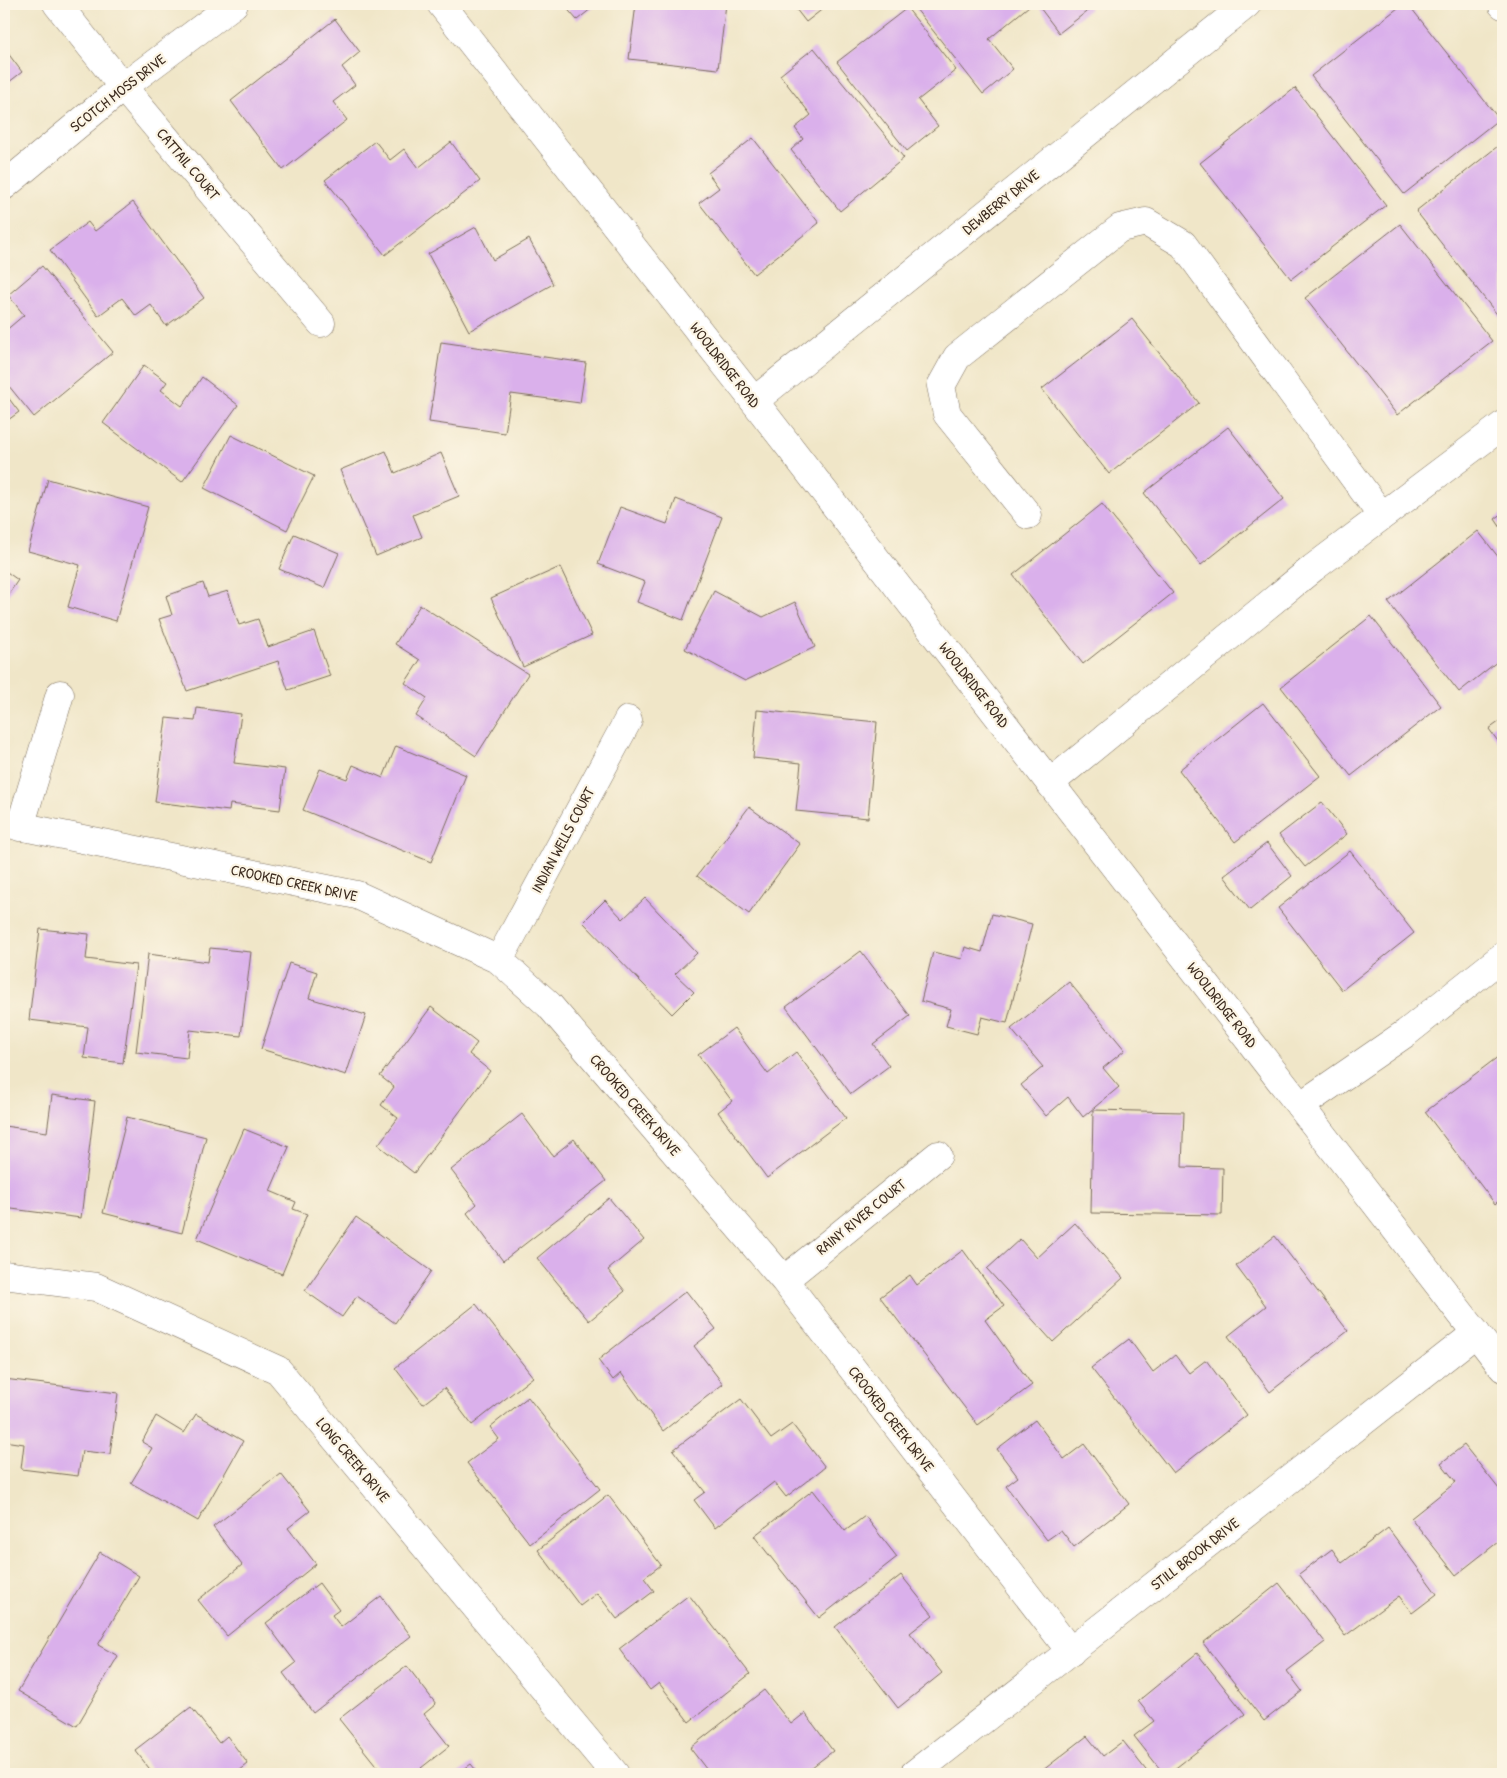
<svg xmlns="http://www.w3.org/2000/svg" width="1507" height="1778" viewBox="0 0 1507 1778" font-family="'Patrick Hand',sans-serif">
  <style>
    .building { fill: #dab0eb }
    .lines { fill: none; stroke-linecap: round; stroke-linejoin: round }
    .minor-casing { stroke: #7a6c5a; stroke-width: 29 }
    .major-casing { stroke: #7a6c5a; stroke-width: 29 }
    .minor { stroke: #fff; stroke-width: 28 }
    .major { stroke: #fff; stroke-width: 28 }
    .labels { text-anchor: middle; stroke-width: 4.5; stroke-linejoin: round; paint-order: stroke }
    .street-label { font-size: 15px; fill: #3b2a1e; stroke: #fcf5e5 }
  </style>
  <rect width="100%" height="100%" fill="#fcf5e5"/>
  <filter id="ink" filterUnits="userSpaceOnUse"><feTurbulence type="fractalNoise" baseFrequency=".02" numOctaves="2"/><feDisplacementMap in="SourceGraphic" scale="10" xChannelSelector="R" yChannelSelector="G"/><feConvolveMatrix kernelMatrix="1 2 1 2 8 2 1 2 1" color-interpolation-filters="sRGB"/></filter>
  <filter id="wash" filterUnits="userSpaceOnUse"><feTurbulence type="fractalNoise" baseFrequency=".0096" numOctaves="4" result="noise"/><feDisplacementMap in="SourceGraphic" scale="20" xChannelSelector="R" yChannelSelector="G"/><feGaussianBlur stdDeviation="1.12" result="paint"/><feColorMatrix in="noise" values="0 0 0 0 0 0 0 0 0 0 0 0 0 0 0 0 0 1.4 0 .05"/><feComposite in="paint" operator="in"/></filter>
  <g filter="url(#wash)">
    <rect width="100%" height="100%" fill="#f0e6c8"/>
    <g id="blocks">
      <path class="building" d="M563 4H597L577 20Z
        M636 4H726L718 69 629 59Z
        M792 4H829L806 22Z
        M912 4H1027L1029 6 989 39 1013 69 983 94Z
        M1037 4H1086L1090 9 1059 33Z
        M1403 4H1408L1499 119 1404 194 1311 76Z
        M907 8 956 70 918 100 938 126 907 151 837 62Z
        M335 19 360 52 342 67 355 85 333 102 347 120 283 170 231 101Z
        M4 48 22 72 4 86Z
        M814 48 904 158 840 211 791 150 803 139 795 128 811 115 780 75Z
        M1295 88 1386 205 1291 279 1200 163Z
        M753 138 819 223 754 274 699 203 719 188 708 173Z
        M375 141 390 160 404 149 418 168 451 142 480 181 385 255 325 180Z
        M1503 142V322L1416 211Z
        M133 202 204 298 166 326 151 305 136 316 122 298 98 316 50 250 88 222 95 231Z
        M1400 224 1492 341 1397 415 1305 298Z
        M476 227 493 260 529 239 553 284 469 331 428 254Z
        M42 266 113 352 34 417 4 380V332L24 315 8 295Z
        M1132 319 1199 403 1109 474 1042 389Z
        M441 342 586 363 580 403 511 394 505 433 429 422Z
        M144 365 167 382 161 390 182 406 202 377 238 405 182 482 103 423Z
        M4 392 19 412 4 423Z
        M1228 427 1284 499 1201 565 1144 493Z
        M231 435 314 476 287 530 204 488Z
        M386 451 395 473 441 453 459 496 413 515 422 537 376 556 340 470Z
        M48 479 148 507 116 621 68 607 80 565 28 551Z
        M676 499 722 517 683 620 637 602 645 582 598 564 620 507 667 524Z
        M1102 504 1173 593 1083 664 1013 575Z
        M1503 513V531L1495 519Z
        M1478 531 1503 563V657L1459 692 1388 602Z
        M294 534 339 553 324 588 279 569Z
        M560 567 592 635 523 667 491 598Z
        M4 570 18 580 4 601Z
        M203 583 208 597 228 591 239 625 258 619 268 647 314 631 330 676 288 690 278 661 187 691 159 619 172 615 166 596Z
        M714 591 763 617 795 602 815 647 745 681 685 649Z
        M420 605 528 674 476 756 416 716 427 698 405 683 420 660 395 644Z
        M1371 616 1441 706 1351 776 1281 687Z
        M1263 703 1320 776 1235 842 1179 770Z
        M197 708 241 714 234 763 285 769 280 810 230 804 229 811 155 802 166 718 195 721Z
        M757 710 877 722 868 818 796 811 801 763 753 758Z
        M1503 719V748L1489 729Z
        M396 746 466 775 431 862 303 810 320 769 347 779 353 765 383 778Z
        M1322 802 1347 834 1305 867 1279 835Z
        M749 807 800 844 749 914 697 876Z
        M1267 843 1292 876 1250 910 1224 876Z
        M1350 851 1414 933 1342 990 1278 908Z
        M645 898 697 953 675 974 694 992 672 1014 583 922 605 900 623 919Z
        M992 914 1032 924 1007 1023 982 1017 977 1034 946 1026 951 1009 921 1001 933 952 962 959 965 947 982 952Z
        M40 929 89 934 86 959 136 965 123 1063 84 1058 88 1027 29 1020Z
        M210 948 251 952 241 1036 190 1030 187 1058 136 1052 148 954 208 962Z
        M861 951 910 1016 873 1044 889 1066 851 1094 786 1007Z
        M289 963 317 972 309 998 366 1015 346 1075 261 1049Z
        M1069 982 1125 1050 1103 1068 1119 1087 1083 1117 1068 1097 1046 1116 1021 1085 1043 1067 1011 1029Z
        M431 1007 477 1043 469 1054 490 1071 414 1173 378 1145 398 1118 381 1105 394 1087 380 1076Z
        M734 1028 768 1074 796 1052 846 1118 767 1178 718 1112 732 1101 698 1055Z
        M1503 1053V1197L1495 1204 1425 1112Z
        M52 1095 95 1101 81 1218 4 1208V1126L47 1132Z
        M1093 1110 1184 1112 1182 1167 1223 1168 1222 1215 1091 1213Z
        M522 1114 553 1156 574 1139 606 1181 503 1261 467 1213 477 1204 451 1170Z
        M127 1117 206 1137 182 1233 103 1213Z
        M244 1129 289 1147 270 1191 296 1202 293 1209 307 1214 282 1274 197 1239Z
        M609 1198 644 1240 608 1270 625 1291 589 1321 537 1258Z
        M356 1217 431 1271 395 1323 357 1296 342 1317 305 1291Z
        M1075 1223 1123 1278 1053 1342 987 1269 1020 1239 1037 1258Z
        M1275 1236 1348 1331 1270 1392 1228 1336 1266 1306 1236 1266Z
        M963 1250 1004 1306 985 1320 1032 1385 978 1425 880 1297 910 1275 917 1285Z
        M686 1291 716 1329 694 1346 723 1384 663 1431 621 1373 613 1380 598 1360Z
        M476 1304 533 1377 472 1425 444 1388 423 1404 395 1368Z
        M1129 1339 1153 1372 1175 1355 1189 1373 1206 1360 1247 1415 1173 1473 1091 1368Z
        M4 1379 118 1393 110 1454 82 1451 78 1476 21 1469 24 1444 4 1441Z
        M528 1397 600 1489 530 1544 467 1463 499 1439 490 1427Z
        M741 1399 771 1439 792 1424 825 1467 786 1497 774 1482 715 1528 694 1500 705 1492 673 1450Z
        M196 1414 243 1441 198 1521 131 1483 152 1448 142 1442 156 1416 184 1433Z
        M1035 1420 1064 1459 1084 1444 1129 1504 1074 1547 1061 1530 1047 1540 1006 1486 1018 1477 997 1449Z
        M1464 1445 1503 1494V1538L1456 1575 1411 1518 1456 1482 1441 1463Z
        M281 1474 310 1511 288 1528 316 1564 227 1636 198 1600 242 1565 213 1527Z
        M813 1490 845 1531 865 1516 897 1557 819 1618 754 1536Z
        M608 1495 661 1565 644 1578 654 1591 617 1619 597 1593 580 1606 538 1550Z
        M1388 1528 1437 1594 1412 1613 1399 1596 1345 1636 1299 1574 1332 1549 1342 1563Z
        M100 1552 139 1576 98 1645 118 1656 77 1726 18 1691Z
        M901 1575 933 1615 910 1633 942 1673 898 1708 835 1627Z
        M319 1583 339 1610 332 1615 341 1627 381 1596 411 1636 313 1713 283 1673 296 1663 266 1623Z
        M1279 1583 1325 1642 1287 1671 1302 1691 1264 1721 1203 1643Z
        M689 1595 750 1674 689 1722 659 1683 650 1690 619 1649Z
        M1197 1653 1245 1714 1168 1774H1164L1134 1736 1154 1721 1138 1701Z
        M407 1666 436 1704 424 1714 449 1746 421 1768 426 1774H383L339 1719Z
        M764 1690 791 1724 805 1713 833 1751 803 1774H710L690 1748Z
        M191 1707 219 1743 227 1736 248 1764 235 1774H148L152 1772 135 1750Z
        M1087 1736 1103 1756 1123 1741 1149 1774H1038Z
        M471 1764 479 1774H457Z"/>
    </g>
  </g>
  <g filter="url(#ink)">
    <use href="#blocks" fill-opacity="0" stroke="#7a6c5a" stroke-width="1"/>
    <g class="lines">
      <g class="minor-casing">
        <path id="minor" d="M57 4 123 87 321 323
          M1502 4 1503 5
          M4 186 123 87 234 4
          M754 401 1247 4
          M1028 515 947 414 941 386 957 357 1120 228 1146 222 1183 244 1382 516
          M1050 783 1313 568 1503 425
          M4 823 357 895 499 960 549 1005 784 1280 1071 1652
          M20 827 60 694
          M499 960 628 720
          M1300 1106 1406 1033 1503 956
          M4 1275 96 1287 278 1370 615 1774
          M784 1280 938 1155
          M914 1774 1476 1333"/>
      </g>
      <g class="major-casing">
        <path id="major" d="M441 4 754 401 1503 1368"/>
      </g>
      <use href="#minor" class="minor"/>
      <use href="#major" class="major"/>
    </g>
  </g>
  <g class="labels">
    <g class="street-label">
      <text transform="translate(118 93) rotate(-38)" y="5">SCOTCH MOSS DRIVE</text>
      <text transform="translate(188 164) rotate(50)" y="5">CATTAIL COURT</text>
      <text transform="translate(1001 202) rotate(-39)" y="5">DEWBERRY DRIVE</text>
      <text transform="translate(725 365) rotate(52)" y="5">WOOLDRIDGE ROAD</text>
      <text transform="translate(974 685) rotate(52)" y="5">WOOLDRIDGE ROAD</text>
      <text transform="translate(563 840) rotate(-62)" y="5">INDIAN WELLS COURT</text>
      <text transform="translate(294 883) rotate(12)" y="5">CROOKED CREEK DRIVE</text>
      <text transform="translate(1222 1005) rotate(52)" y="5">WOOLDRIDGE ROAD</text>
      <text transform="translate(635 1105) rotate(49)" y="5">CROOKED CREEK DRIVE</text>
      <text transform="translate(861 1217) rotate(-39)" y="5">RAINY RIVER COURT</text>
      <text transform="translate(891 1419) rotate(52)" y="5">CROOKED CREEK DRIVE</text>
      <text transform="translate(353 1460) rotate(50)" y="5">LONG CREEK DRIVE</text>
      <text transform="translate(1195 1554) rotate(-38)" y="5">STILL BROOK DRIVE</text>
    </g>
  </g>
  <rect width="1507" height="1778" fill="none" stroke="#fcf5e5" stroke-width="20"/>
</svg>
